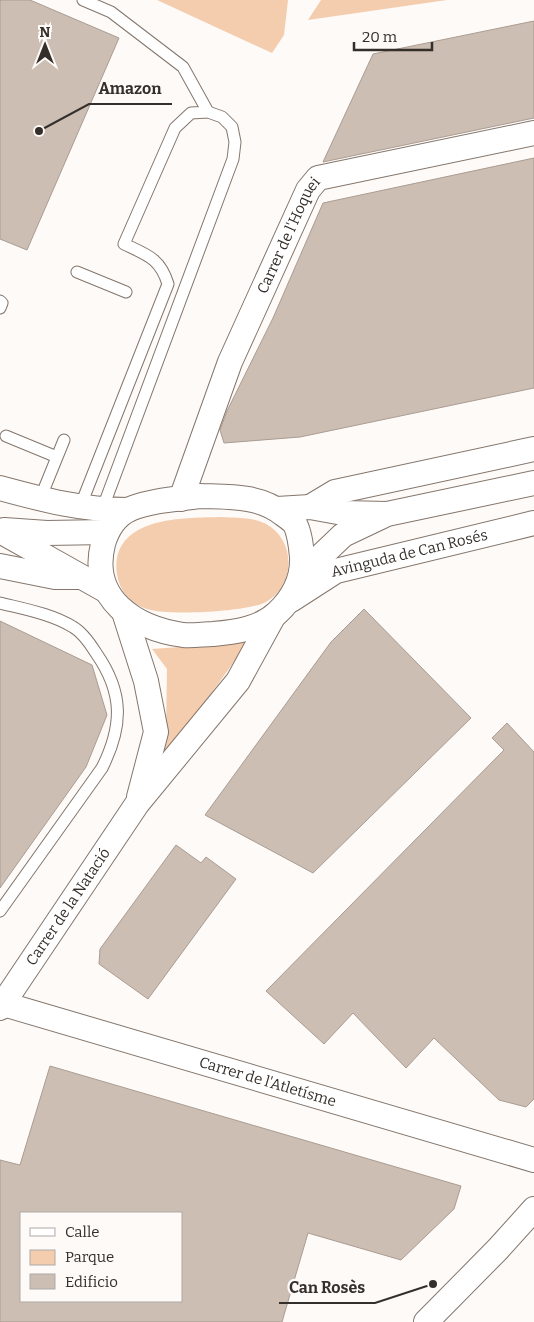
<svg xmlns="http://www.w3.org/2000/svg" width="534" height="1322" viewBox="0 0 534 1322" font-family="Bitter,serif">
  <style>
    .green { fill: #f4cdae }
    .building { fill: #cdbeb3; stroke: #aa9c92; fill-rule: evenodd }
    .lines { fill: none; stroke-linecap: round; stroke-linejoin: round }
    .service-casing { stroke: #84766c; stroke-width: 13 }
    .minor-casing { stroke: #84766c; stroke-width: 26 }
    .service { stroke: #fff; stroke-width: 11 }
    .minor { stroke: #fff; stroke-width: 24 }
    .labels { text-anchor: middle; stroke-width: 4.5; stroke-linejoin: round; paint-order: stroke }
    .street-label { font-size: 15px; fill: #352f2b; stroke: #fdfaf8 }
    .leader { fill: none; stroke: #352f2b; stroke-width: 2 }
    .callout-dot { fill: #352f2b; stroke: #fdfaf8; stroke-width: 2 }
    .callout-label { font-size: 16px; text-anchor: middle; font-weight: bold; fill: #352f2b; stroke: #fdfaf8; stroke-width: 4.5; stroke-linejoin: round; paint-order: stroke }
  </style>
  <rect width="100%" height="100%" fill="#fdfaf8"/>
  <path class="green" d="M157 0H288L284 35 272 53Z
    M321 0H447L308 20Z
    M221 517C235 518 253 517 266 524 296 540 296 585 266 602 248 612 167 616 147 609 137 606 128 599 123 591 117 581 115 569 117 558 126 516 187 518 221 517Z
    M248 642 161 764 166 730 167 669 152 649Z"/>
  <path class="building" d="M0 0H30L119 38 27 250 0 239Z
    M534 21V118L323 162 373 54Z
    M534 158V388L300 437 224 443 220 430 227 411 273 318 323 203Z
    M364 609 471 718 313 873 205 815 331 642Z
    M0 621 92 665 107 715 86 767 0 888Z
    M507 723 534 752V1099L526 1107 499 1100 434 1038 406 1068 353 1013 324 1044 266 991 504 750 492 738Z
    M176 845 201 863 206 857 236 879 148 999 99 964 100 949Z
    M50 1066 461 1186 454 1209 401 1260 308 1233 282 1322H0V1160L20 1165ZM21 1213H181V1301H21Z"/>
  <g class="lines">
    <g class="service-casing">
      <path id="service" d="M83 0 111 12 183 67 208 112
        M77 272 126 292
        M0 301 2 303 0 308
        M6 436 57 457
        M40 499 64 440
        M80 507 168 284C160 258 147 255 124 244L175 128 191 113 208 112 222 117 232 127 235 142 233 159 102 510
        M0 603C24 609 52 614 73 627 82 632 91 645 96 653 124 693 123 726 102 768L0 911"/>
    </g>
    <g class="minor-casing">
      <g id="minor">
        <path d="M0 488C44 500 82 510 128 510"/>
        <path d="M200 496C229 497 259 495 283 514 287 517 292 520 295 524 300 534 301 546 302 557 303 580 293 598 277 613 260 629 235 632 213 634 204 634 193 636 183 635 135 628 89 599 103 544 107 530 115 516 130 509 152 500 177 499 200 496Z"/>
        <path id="s1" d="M181 499 230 362 308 190 318 178 534 133"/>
        <path d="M310 507 335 492 534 449"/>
        <path d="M277 509 310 507 343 513 387 514 534 483"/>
        <path d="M4 530 47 533 107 532"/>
        <path d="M0 531 105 590"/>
        <path d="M0 566 55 577H80"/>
        <path d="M301 575 343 535 383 516"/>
        <path id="s2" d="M291 600 336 571 534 523"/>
        <path d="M124 612 146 681 156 732 139 797"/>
        <path id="s3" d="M0 1003 534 1160"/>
        <path id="s4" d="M0 1008 137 804 238 681 273 617"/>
        <path d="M426 1322 498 1249 534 1209"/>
      </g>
    </g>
    <use href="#service" class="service"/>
    <use href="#minor" class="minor"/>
  </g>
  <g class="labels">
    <g class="street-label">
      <text dy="5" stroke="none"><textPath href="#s1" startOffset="285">Carrer de l'Hoquei</textPath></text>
      <text dy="5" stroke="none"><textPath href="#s2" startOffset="129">Avinguda de Can Rosés</textPath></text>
      <text dy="5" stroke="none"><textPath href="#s4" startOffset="122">Carrer de la Natació</textPath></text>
      <text dy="5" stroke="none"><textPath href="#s3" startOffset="279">Carrer de l'Atletísme</textPath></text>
    </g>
  </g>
  <path class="leader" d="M39 131L89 104H172M433 1284L375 1303H279"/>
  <g class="callout-dot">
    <circle cx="39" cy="131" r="5"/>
    <circle cx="433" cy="1284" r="5"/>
  </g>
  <g class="callout-label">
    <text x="130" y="94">Amazon</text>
    <text x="327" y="1293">Can Rosès</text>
  </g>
  <rect x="20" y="1212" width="162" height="90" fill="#fdfaf8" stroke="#ada9a6"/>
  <rect x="30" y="1228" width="25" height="8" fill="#ffffff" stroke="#ada9a6"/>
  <text x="65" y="1237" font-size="15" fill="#352f2b">Calle</text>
  <rect x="30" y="1250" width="25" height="15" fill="#f4cdae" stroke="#ada9a6"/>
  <text x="65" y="1262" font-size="15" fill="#352f2b">Parque</text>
  <rect x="30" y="1274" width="25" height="15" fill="#cdbeb3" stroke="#ada9a6"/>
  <text x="65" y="1287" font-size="15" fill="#352f2b">Edificio</text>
  <g transform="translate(45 45)" stroke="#fdfaf8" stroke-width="4" paint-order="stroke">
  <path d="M0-4L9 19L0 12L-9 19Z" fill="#352f2b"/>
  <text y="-8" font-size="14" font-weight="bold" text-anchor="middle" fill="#352f2b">N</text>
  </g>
  <path d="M354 42v8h78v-8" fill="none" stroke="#352f2b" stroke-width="2.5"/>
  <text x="362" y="42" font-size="15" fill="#352f2b" stroke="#fdfaf8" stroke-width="4" paint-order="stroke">20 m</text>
</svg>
